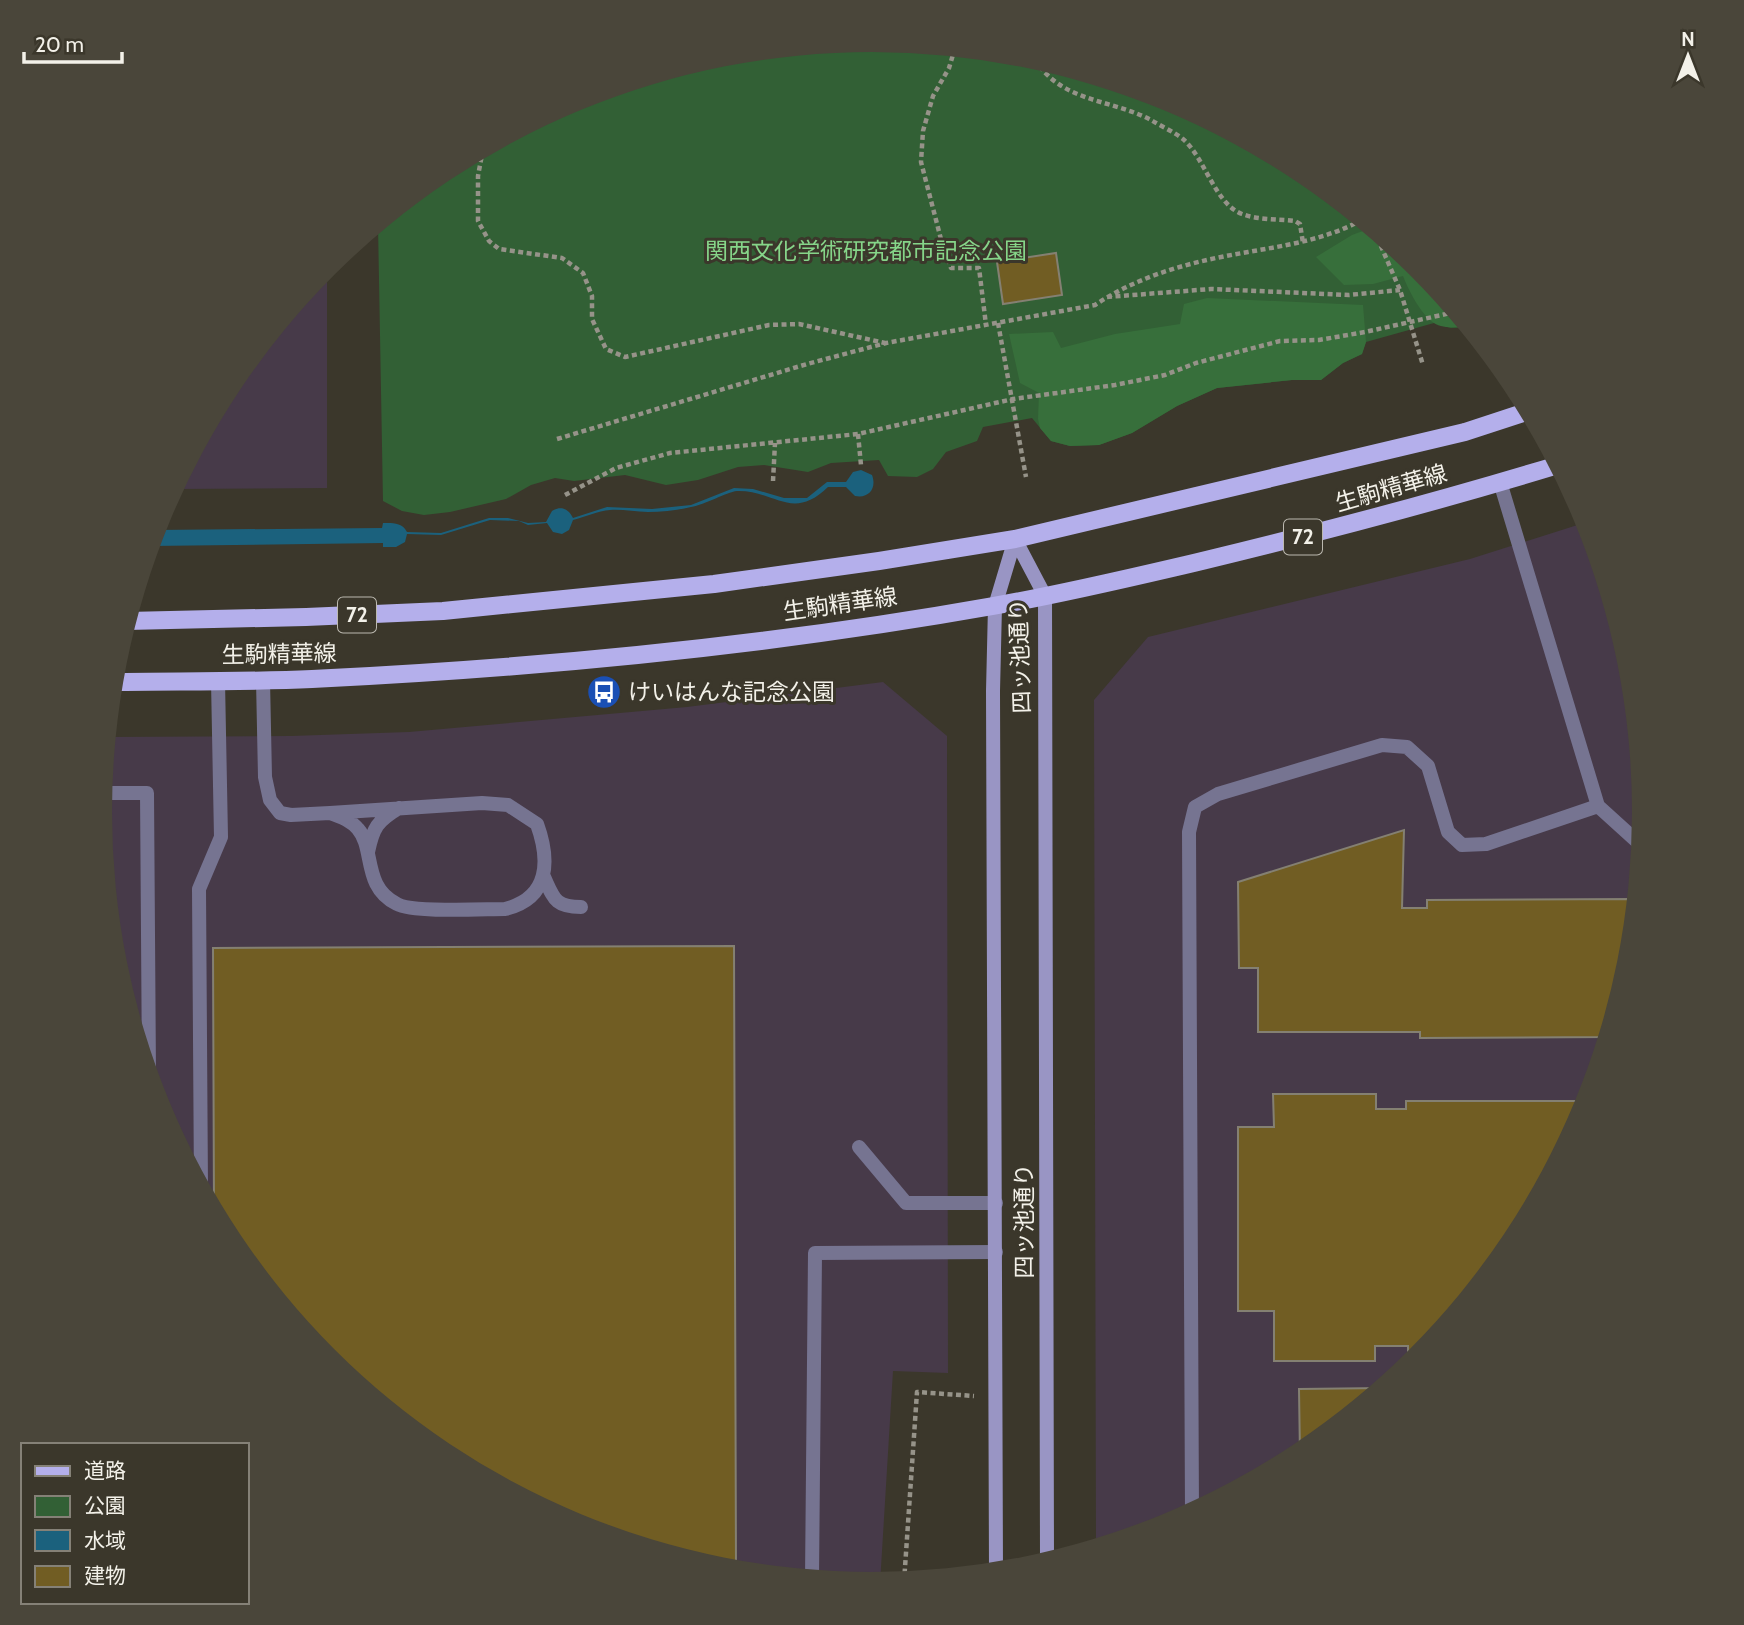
<svg xmlns="http://www.w3.org/2000/svg" width="1744" height="1625" viewBox="0 0 1744 1625" font-family="Cabin,'Noto Sans JP',sans-serif">
  <style>
    .commercial { fill: #473a49 }
    .green { fill: #326035 }
    .forest { fill: #376f3b }
    .water { fill: #1b617d }
    .building { fill: #715d23; stroke: #848072; stroke-width: 2 }
    .lines { fill: none; stroke-linecap: round; stroke-linejoin: round }
    .path { stroke: #969389; stroke-width: 4.5; stroke-dasharray: 5 3.5; stroke-linecap: butt }
    .service { stroke: #767491; stroke-width: 14 }
    .secondary { stroke: #9995c4; stroke-width: 14 }
    .primary { stroke: #b4afeb; stroke-width: 18 }
    .labels { text-anchor: middle; stroke-width: 6; stroke-linejoin: round; paint-order: stroke }
    .shield { fill: #3b372b; stroke: #bcb9b0; stroke-width: 2 }
    .shield-label { font-size: 21px; font-weight: bold; fill: #f3f1e9 }
    .park-label { font-size: 23px; fill: #86d589; stroke: #3b372b }
    .street-label { font-size: 23px; fill: #f3f1e9; stroke: #3b372b }
    .poi-label { font-size: 23px; fill: #f3f1e9; stroke: #3b372b; text-anchor: start }
  </style>
  <rect width="100%" height="100%" fill="#3b372b"/>
  <path class="commercial" d="M327 265V488L173 489 230 383Z
    M1587 522 1629 662 1644 813 1629 964 1585 1108 1514 1242 1418 1359 1301 1455 1167 1526 1096 1548 1094 700 1148 637 1470 559Z
    M883 682 947 736 948 1373 893 1371 880 1584 872 1585 721 1570 576 1526 443 1454 326 1358 230 1241 158 1108 115 963 100 812 107 737 291 736 409 732 687 707Z"/>
  <path class="green" d="M872 40 1023 55 1168 99 1301 171 1418 267 1468 327 1451 328 1434 323 1366 342 1362 354 1343 363 1321 380H1292L1217 388 1177 406 1132 433 1099 445 1070 446 1051 441 1032 418 983 427 977 441 946 452 933 469 917 477 888 476 879 460 831 463 808 472 764 465 738 467 698 480 666 485 625 475 574 481 555 478 531 485 506 499 450 512 424 515 402 511 383 501 378 224 443 170 577 99 722 55Z"/>
  <path class="forest" d="M1371 228 1418 267 1468 327C1458 327 1443 329 1434 323 1421 315 1408 289 1403 276L1373 284 1344 285 1316 257 1352 235Z
    M1207 298 1363 305 1366 342 1362 354 1343 363 1321 380H1292L1217 388 1177 406 1132 433 1099 445 1070 446 1051 441 1040 428 1038 419 1039 393 1020 383 1009 334 1053 332 1061 348 1115 334 1180 324 1184 304Z"/>
  <path class="water" d="M861 470 872 475C877 488 869 499 855 496L846 487H828C792 522 775 490 737 491 726 492 705 505 691 507 678 510 662 512 648 512 635 512 622 509 610 510 598 511 585 517 573 520L569 530 562 534 553 532 547 523 528 525 519 521 490 520 441 535 407 534 405 542 396 547H383V543L150 546 155 530 382 528 383 523C392 523 402 522 407 532L441 533 489 518H508L528 523 546 522 552 511C561 505 569 509 573 518L607 507 652 509 691 505 734 488 753 489 784 498H807L827 482H846L853 472Z"/>
  <path class="building" d="M1056 253 1062 295 1003 304 997 262Z
    M1404 830 1402 908H1427V900L1636 899 1629 964 1607 1037 1420 1038V1032H1258V968H1239L1238 882Z
    M734 946 736 1571 721 1570 576 1526 443 1454 326 1358 230 1241 214 1212 213 948Z
    M1273 1094H1376V1109H1406V1101H1588L1514 1242 1422 1353 1408 1354V1346H1375V1361H1274V1311H1238V1127H1274Z
    M1382 1388 1301 1455H1300L1299 1389Z"/>
  <g class="lines">
    <path class="path" d="M955 48 949 68 933 96 923 131 921 162 943 247 951 268H979L986 325
      M1035 59C1060 102 1111 99 1151 120 1161 126 1174 132 1183 139 1205 158 1215 204 1242 214 1258 220 1279 219 1295 221L1300 224 1303 243
      M483 149 478 176V221L489 241 499 249 562 258 583 273 592 296V319L606 349 625 357 769 325 799 324 885 343
      M1374 230 1400 290 1423 365
      M1107 297 1211 289 1349 295 1400 290
      M998 323 1026 477
      M858 434 861 465
      M557 439 807 364 886 343 1095 305C1134 279 1179 265 1226 256 1272 247 1319 243 1362 220
      M773 481 775 443
      M565 495 616 468 670 453 858 434 1013 399 1115 385 1165 375 1196 363 1280 341 1319 340 1365 332 1455 312
      M904 1582 917 1392 974 1396"/>
    <path class="service" d="M1500 482 1598 806 1641 845
      M263 680 265 777 270 800 280 813 291 815 330 813 482 803 508 805 537 824C550 860 550 898 505 909 483 909 413 913 397 904 362 887 375 848 358 829 351 820 340 817 330 813
      M102 793H147L149 1075
      M368 852C373 828 377 821 399 808
      M544 877C554 899 555 907 581 907
      M859 1147 906 1203H996
      M201 1188 199 889 221 837 218 681
      M1192 1513 1189 832 1195 807 1218 794 1382 745 1407 747 1428 766 1448 832 1462 845 1486 844 1598 806
      M812 1579 815 1253 996 1252"/>
    <path class="secondary" d="M1015 539 1045 596 1047 1562
      M996 1573 993 691 995 606 1015 539"/>
    <path class="primary" d="M127 621 306 617 443 611 714 584 879 561 1015 539 1465 432 1529 411
      M113 682C179 681 246 682 312 679 540 668 768 646 993 606 1063 594 1133 577 1202 561 1322 532 1440 501 1558 465"/>
  </g>
  <defs>
    <g id="bus-disc" transform="scale(1.75)"><circle r="9.5" fill="#1a4fb4" stroke="#3b372b"/><path d="M-5-6H5V4H4V6H2V4H-2V6H-4V4H-5ZM-3.5-4V0h7V-4ZM-3.5 1.2v1.5H-2V1.2ZM2 1.2v1.5H3.5V1.2Z" fill="#fff"/></g>
  </defs>
  <g fill-rule="evenodd">
    <use href="#bus-disc" x="604" y="692"/>
  </g>
  <g class="labels">
    <g class="shield">
      <rect x="1284" y="519.5" width="38" height="35" rx="5"/>
      <rect x="338" y="597.5" width="38" height="35" rx="5"/>
    </g>
    <g class="shield-label">
      <text x="1303" y="544">72</text>
      <text x="357" y="622">72</text>
    </g>
    <g class="park-label">
      <text x="866" y="259">関西文化学術研究都市記念公園</text>
    </g>
    <g class="street-label">
      <text transform="translate(1391 488) rotate(-16)" y="8">生駒精華線</text>
      <text transform="translate(840 604) rotate(-8)" y="8">生駒精華線</text>
      <text transform="translate(279 654) rotate(-1)" y="8">生駒精華線</text>
      <text transform="translate(1020 656) rotate(-92)" y="8">四ッ池通り</text>
      <text transform="translate(1024 1221) rotate(-90)" y="8">四ッ池通り</text>
    </g>
    <g class="poi-label">
      <text x="628" y="700">けいはんな記念公園</text>
    </g>
  </g>
  <path d="M0 0H1744V1625H0ZM112 812a760 760 0 1 1 1520 0a760 760 0 1 1-1520 0Z" fill="#4a463a" fill-rule="evenodd"/>
  <rect x="21" y="1443" width="228" height="161" fill="#3b372b" stroke="#858177" stroke-width="2"/>
  <rect x="35" y="1466" width="35" height="10" fill="#b4afeb" stroke="#858177" stroke-width="2"/>
  <text x="84" y="1478" font-size="21" fill="#f3f1e9">道路</text>
  <rect x="35" y="1496" width="35" height="21" fill="#326035" stroke="#858177" stroke-width="2"/>
  <text x="84" y="1513" font-size="21" fill="#f3f1e9">公園</text>
  <rect x="35" y="1530" width="35" height="21" fill="#1b617d" stroke="#858177" stroke-width="2"/>
  <text x="84" y="1548" font-size="21" fill="#f3f1e9">水域</text>
  <rect x="35" y="1566" width="35" height="21" fill="#715d23" stroke="#858177" stroke-width="2"/>
  <text x="84" y="1583" font-size="21" fill="#f3f1e9">建物</text>
  <g transform="translate(1688 56)" stroke="#3b372b" stroke-width="5" paint-order="stroke">
  <path d="M0-5L12 26L0 18L-12 26Z" fill="#f3f1e9"/>
  <text y="-10" font-size="19" font-weight="bold" text-anchor="middle" fill="#f3f1e9">N</text>
  </g>
  <path d="M24 52v10h98v-10" fill="none" stroke="#f3f1e9" stroke-width="3.5"/>
  <text x="35" y="52" font-size="21" fill="#f3f1e9" stroke="#3b372b" stroke-width="5" paint-order="stroke">20 m</text>
</svg>
